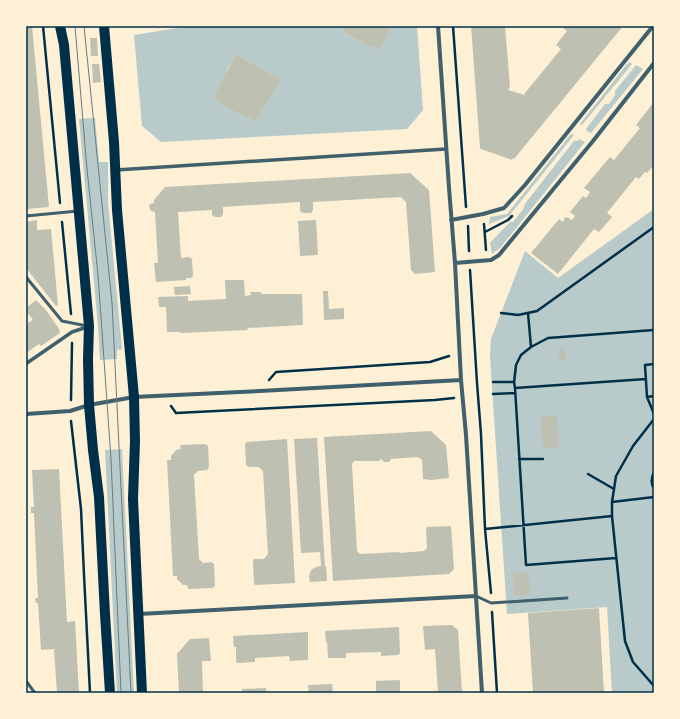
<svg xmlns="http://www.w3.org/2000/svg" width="680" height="719" viewBox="0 0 680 719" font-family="'Open Sans',sans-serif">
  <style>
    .green { fill: #b9caca; fill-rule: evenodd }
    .building { fill: #bec0b2 }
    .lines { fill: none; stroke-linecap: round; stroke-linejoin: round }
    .path { stroke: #003049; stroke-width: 2.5 }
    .service { stroke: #3f606c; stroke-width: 3 }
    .pedestrian { stroke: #3f606c; stroke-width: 3.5 }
    .minor { stroke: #3f606c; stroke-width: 4 }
    .primary { stroke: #003049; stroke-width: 10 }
    .tram { stroke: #657d81; stroke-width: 1 }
    .neatline { fill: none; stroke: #003049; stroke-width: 1.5 }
  </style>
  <rect width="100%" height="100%" fill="#fdf0d5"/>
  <path class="green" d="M190 26H336L343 30 342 31 370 47 371 46 378 50 392 26H417L423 110 407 129 161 142 142 126 134 35ZM236 54 280 80 255 122 248 118 247 119 219 103V102L213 98 228 71 227 70Z
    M630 62 632 64 582 125 580 124 627 64Z
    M636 65 643 69 591 133 587 131 586 129 605 104H609L615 95V91Z
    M95 118 99 162H108V202L122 349 117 350V359L100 360 98 327 79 119Z
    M571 134 574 135 509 216 489 224 490 217 507 214Z
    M579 139 585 142 501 247 492 254 490 243 510 222H513L524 208V205L574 141H577Z
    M654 209V693H612L607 607 507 614 490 356 491 339 525 251 558 278Z
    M122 449 134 693H117L105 450Z"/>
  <path class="building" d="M26 26H32L49 207 26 209Z
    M336 26H392L379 50 371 46 370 47 342 31 343 30Z
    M471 26H505L510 87 508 90 525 95V93L561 49 556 45 567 31 563 28 565 26H623L514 159 513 158 512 160 481 149 480 148Z
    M90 38H97L98 56H91Z
    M236 54 281 80 255 122 248 118 247 119 219 103V102L213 98Z
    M92 64H99L101 82 93 83Z
    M654 102V165L647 173 645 172 639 179 636 177 607 213 612 217 599 232 594 229 558 274 531 253 559 219 563 222 565 217 569 218 572 220 575 216 570 212 583 196 586 198 590 192 584 188 610 157 614 160 640 128 636 125Z
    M410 173 429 190 435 272 415 274 411 270 406 202 401 197 313 202V210L311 213H303L300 211V202L223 207V214L221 217H215L212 215V210L178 212 181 258 189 257 192 259 193 276 191 278H186V280L156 282 154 263H158L155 212 151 211 149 207 150 204 154 203V200L165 187Z
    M37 220V230L51 229 58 305 56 306 26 268V222Z
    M316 220 318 255 300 256 298 221Z
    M225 280H244L245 296 251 295 250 292H261V294H302L303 325 247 328 248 330 180 333 179 332H167L166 307H159L158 297 188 296V301L226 299Z
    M190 286 191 294 175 295 174 287Z
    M323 291H328L329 309 344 308V319L324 320Z
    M36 300 46 310 59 329 60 333 41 346 39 344 26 353V324L33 320 26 311V308Z
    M565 349 566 360H559L558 350Z
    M557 416 559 447 543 448 541 417Z
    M431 431 446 445 449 478 431 480 423 479 422 460 418 457 391 459 389 462H384L381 459 379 461H354L352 464 357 551 360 554 399 552 400 553 424 551 427 548 426 529 427 527 451 526 454 569 449 574 333 581 324 437Z
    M317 438 324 551 325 566H326L327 581 310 582 309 576 311 570 316 567 321 566 320 552 301 553 294 439Z
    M287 439 295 583 255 585 254 583 253 562 254 559H264L268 554 263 471 259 467H249L246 465 245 444 247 442Z
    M205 444 208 446 209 467 207 470 198 471 194 475 199 559 203 563 211 562 214 564 215 586 212 588 188 589 187 585H183L177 579V576H173L167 460H171V456L176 450 181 449 180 445Z
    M59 469 67 622 75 621 79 693H57L54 649 41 650 38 603H36L35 598H38L34 513H31V507H34L32 470Z
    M529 572 530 595 514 596 513 573Z
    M599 608 604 693H533L528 613Z
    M452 625 458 630 462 693H438L435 649 425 650 423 626Z
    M399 627 400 653 398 655 381 656V652L346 653V658H328L327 642H326L325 631Z
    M308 632V660L290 661 289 656 255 658V662L238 663 236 662V647H234L233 636Z
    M209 638 211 661H202L203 693H179L177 654 190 639Z
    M400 680V693H376V681Z
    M332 684 333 693H309L308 685Z
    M266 688V693H242V689Z"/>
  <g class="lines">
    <path class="path" d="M43 26 60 203
      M453 26 466 207
      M62 222 71 314
      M484 224 486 250
      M468 226 469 251
      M485 232 508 220 512 216
      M470 270 477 383 481 434 485 529 491 593
      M501 313 518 315 537 311 654 227
      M528 313 531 347
      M654 364 645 365 647 397 654 414
      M269 380 276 372 430 362 449 356
      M493 382H514L515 388
      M514 383 516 365 521 355 531 347 548 338 654 330
      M493 394 515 393
      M647 397 654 396
      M71 400 72 343
      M171 406 176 413 435 400 454 398
      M654 419 633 446 616 476 612 502V516L625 641 633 662 654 686
      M71 421 81 509 84 575 90 693
      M519 459H543
      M654 472C651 478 651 484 654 489
      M588 474 614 489
      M612 502 654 497
      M485 529 612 516
      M616 558 526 565 515 388 646 379
      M492 612 497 693"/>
    <path class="service" d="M26 216 78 211
      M26 277 62 321 87 326
      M476 596 491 603 567 598
      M26 681 35 693"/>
    <path class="pedestrian" d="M116 170 446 149
      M27 363 72 332 87 327"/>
    <path class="minor" d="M438 26 449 188 455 263 461 380 466 435 482 693
      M451 220 483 214 504 208 525 185 653 26
      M455 263 491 260 499 255 593 141 654 63
      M26 414 70 411 89 405 134 397 260 391 461 380
      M139 614 476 596"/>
    <path class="primary" d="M60 26 64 45 89 326 88 359 89 405 93 450 99 497 105 614 110 693
      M104 26 114 142 117 210 134 397 135 441 133 499 142 693"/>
    <path class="tram" d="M75 26 87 169 98 275 111 459 121 693
      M84 26 112 303 131 693"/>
  </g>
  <rect width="680" height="719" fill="none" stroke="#fdf0d5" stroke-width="54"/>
  <rect x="27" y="27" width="626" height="665" class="neatline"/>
</svg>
